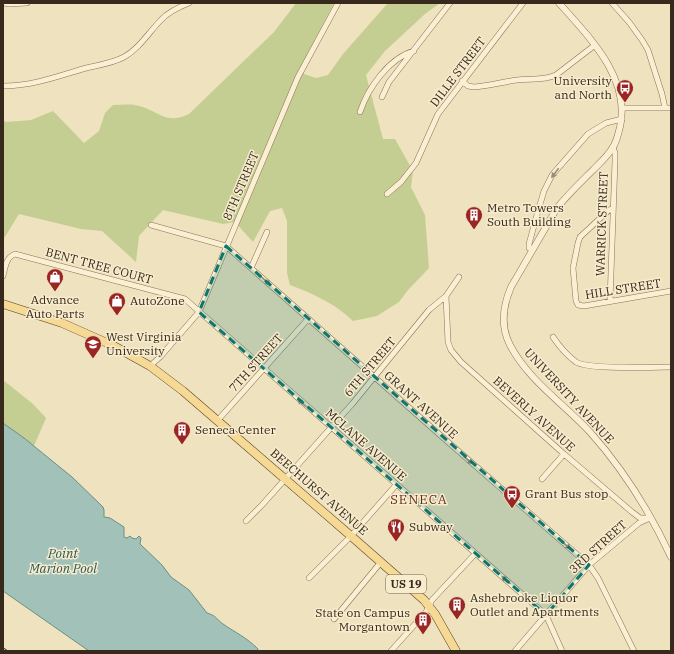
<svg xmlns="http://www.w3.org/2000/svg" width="674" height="654" viewBox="0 0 674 654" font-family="'IBM Plex Serif',serif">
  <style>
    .green { fill: #c5ce92 }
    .water { fill: #a2c1b9; stroke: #698f86 }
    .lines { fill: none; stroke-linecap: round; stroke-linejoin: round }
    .minor-casing { stroke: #897256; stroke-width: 6 }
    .tertiary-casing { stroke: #897256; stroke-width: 7 }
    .primary-casing { stroke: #56402b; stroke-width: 9 }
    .minor { stroke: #faefd2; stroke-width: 5 }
    .tertiary { stroke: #faefd2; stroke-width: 6 }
    .primary { stroke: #f5d994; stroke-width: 8 }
    .rail-casing { stroke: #372a1c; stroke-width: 3 }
    .rail { stroke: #f7ecce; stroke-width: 1.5; stroke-dasharray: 4.5; stroke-linecap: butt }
    .oneway { fill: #988c77 }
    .marked { fill: #0f766e; fill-opacity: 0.2; stroke: #0f766e; stroke-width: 3; stroke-dasharray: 8 5; stroke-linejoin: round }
    .labels { text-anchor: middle; stroke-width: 3; stroke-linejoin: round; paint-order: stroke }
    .shield { fill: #f7ecce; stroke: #716451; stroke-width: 1 }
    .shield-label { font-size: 11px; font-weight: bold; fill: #372a1c }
    .street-label { font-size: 12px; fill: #372a1c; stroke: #f7ecce }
    .poi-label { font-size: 12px; fill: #372a1c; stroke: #f7ecce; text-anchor: start }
    .neighbourhood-label { font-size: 13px; letter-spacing: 1px; fill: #662b19; stroke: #f7ecce }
    .water-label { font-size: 13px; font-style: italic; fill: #2a5856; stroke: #f7ecce }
  </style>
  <rect width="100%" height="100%" fill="#efe2be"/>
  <path class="green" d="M296 3H334L303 62 304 74 316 78 328 75 343 54 388 3H440L425 14 385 51 366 75 383 139H395L413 171 411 187 425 215 429 268 408 290 399 302 377 316 353 321C336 304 312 293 290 285L287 273V221L282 208 270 211 253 242 235 222 223 224 163 210 139 236 136 262 102 231 81 229 19 214 3 240V121L7 122 31 120 53 111 84 143 99 131 105 113 113 105C120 105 128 104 135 105 158 109 164 126 189 114L274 32Z
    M3 380 33 404 46 418 34 446 3 423Z"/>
  <path class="water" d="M3 423 24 438 72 477 103 507 104 510V517L110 518 124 527V537L127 538 130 536 132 538 136 539 139 536 141 538 140 544 162 565 171 577 189 590 207 613C217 616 216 619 223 624 236 633 246 637 258 649V651H89L3 591Z"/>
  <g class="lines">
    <g class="minor-casing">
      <path id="minor" d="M4 3 9 4 27 3
        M612 3 629 22 642 40 648 50 662 94 665 108
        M462 81 468 86 474 87C488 86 502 82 517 80 530 78 544 81 556 75L595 45
        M3 86C32 86 59 76 86 68 99 65 113 63 124 57 139 49 149 32 161 20 168 12 179 7 189 3
        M382 97 389 82 450 3
        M623 108H671
        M360 112C368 88 389 58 414 51
        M387 194 401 182 416 163 438 114 523 3
        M613 209 609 210 580 237 578 243 573 268 576 301 578 305 584 306 671 291
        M151 225 226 246 448 442 589 565 598 578 634 651
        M532 250 529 248V244L538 211 544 191 552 175 588 134 606 123 622 119
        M251 268 267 232
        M3 276C5 268 6 257 15 254L185 299 546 615 562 651
        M446 296 448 342 451 350 461 362 564 454 632 512 640 518H651
        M610 301 615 161V153L613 147
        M553 337C559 346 568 356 576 362 589 370 653 367 671 367
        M150 366 160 357 199 312 298 77 338 3
        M218 420 308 319
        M542 479 564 454
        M246 521 262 505 353 403 429 310 446 296 459 277
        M309 578 351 536 396 485
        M334 619 381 562
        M391 651 426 612 432 600 475 554
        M515 651 589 565 639 523 650 518"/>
    </g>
    <g class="tertiary-casing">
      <path id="tertiary" d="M559 3C589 37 631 78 620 127 618 134 617 141 613 147 608 156 600 163 593 170 581 182 568 194 557 208L511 287C503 306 500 326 510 345 528 380 564 404 590 432 623 469 650 512 671 557"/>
    </g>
    <g class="primary-casing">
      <path id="primary" d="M3 304 62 323 114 346 150 366 183 391 351 536 424 600 435 614 456 651"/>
    </g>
    <use href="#minor" class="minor"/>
    <use href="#tertiary" class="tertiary"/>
    <use href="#primary" class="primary"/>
    <g class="rail-casing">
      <path id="rail" d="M3 649 6 651"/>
    </g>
    <use href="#rail" class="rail"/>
  </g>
  <defs><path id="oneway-solid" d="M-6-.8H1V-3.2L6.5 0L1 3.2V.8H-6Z"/></defs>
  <g class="oneway">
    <use href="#oneway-solid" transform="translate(555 173) rotate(127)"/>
    <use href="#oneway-solid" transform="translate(266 281) rotate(42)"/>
    <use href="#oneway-solid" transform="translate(302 403) rotate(-139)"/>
    <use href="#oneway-solid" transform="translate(468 460) rotate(41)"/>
    <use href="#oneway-solid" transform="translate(566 545) rotate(41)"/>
    <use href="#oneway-solid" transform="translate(506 580) rotate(-139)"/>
  </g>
  <path class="marked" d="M226 246 589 565 546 615 199 312Z"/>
  <defs>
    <g id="bus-pin" transform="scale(0.9)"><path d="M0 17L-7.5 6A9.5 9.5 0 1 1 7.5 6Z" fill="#9a2624" stroke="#f7ecce"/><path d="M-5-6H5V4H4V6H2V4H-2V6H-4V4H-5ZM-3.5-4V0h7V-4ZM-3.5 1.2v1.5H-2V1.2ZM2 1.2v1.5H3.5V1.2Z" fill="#fff"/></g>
    <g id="building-pin" transform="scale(0.9)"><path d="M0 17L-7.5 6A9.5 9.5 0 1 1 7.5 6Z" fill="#9a2624" stroke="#f7ecce"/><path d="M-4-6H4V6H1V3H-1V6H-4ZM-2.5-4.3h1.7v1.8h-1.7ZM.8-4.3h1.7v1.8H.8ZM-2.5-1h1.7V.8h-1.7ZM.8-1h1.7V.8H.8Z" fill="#fff"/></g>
    <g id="shop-pin" transform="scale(0.9)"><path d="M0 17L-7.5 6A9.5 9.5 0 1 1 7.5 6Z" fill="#9a2624" stroke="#f7ecce"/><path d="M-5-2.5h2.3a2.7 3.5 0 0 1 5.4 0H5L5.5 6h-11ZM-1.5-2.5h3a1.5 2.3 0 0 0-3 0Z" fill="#fff"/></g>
    <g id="university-pin" transform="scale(0.9)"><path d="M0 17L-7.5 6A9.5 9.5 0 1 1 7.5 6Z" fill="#9a2624" stroke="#f7ecce"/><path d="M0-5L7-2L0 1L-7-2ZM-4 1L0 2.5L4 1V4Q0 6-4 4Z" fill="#fff"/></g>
    <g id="restaurant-pin" transform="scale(0.9)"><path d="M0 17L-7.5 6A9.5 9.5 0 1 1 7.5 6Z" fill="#9a2624" stroke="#f7ecce"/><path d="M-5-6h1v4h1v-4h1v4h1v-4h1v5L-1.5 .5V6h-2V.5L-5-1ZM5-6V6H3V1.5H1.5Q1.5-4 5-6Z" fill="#fff"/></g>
  </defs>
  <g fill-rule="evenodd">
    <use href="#bus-pin" x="625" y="88"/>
    <use href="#building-pin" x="474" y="215"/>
    <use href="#shop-pin" x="55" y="277"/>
    <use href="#shop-pin" x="117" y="301"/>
    <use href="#university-pin" x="93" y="344"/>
    <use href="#building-pin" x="182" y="430"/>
    <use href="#bus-pin" x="512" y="494"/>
    <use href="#restaurant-pin" x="396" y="527"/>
    <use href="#building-pin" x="457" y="605"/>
    <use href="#building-pin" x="423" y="620"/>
  </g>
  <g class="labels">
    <rect class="shield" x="386" y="575" width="40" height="18" rx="3"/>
    <g class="shield-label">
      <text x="406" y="588">US 19</text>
    </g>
    <g class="street-label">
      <text transform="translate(458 72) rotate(-53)" y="4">DILLE STREET</text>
      <text transform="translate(241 186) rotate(-67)" y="4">8TH STREET</text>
      <text transform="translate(602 224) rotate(-88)" y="4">WARRICK STREET</text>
      <text transform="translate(99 266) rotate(15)" y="4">BENT TREE COURT</text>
      <text transform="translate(623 289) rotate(-9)" y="4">HILL STREET</text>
      <text transform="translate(256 363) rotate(-48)" y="4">7TH STREET</text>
      <text transform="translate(370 367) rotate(-50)" y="4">6TH STREET</text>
      <text transform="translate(569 396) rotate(47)" y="4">UNIVERSITY AVENUE</text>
      <text transform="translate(421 405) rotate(42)" y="4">GRANT AVENUE</text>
      <text transform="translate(534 414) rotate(42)" y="4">BEVERLY AVENUE</text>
      <text transform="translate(366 445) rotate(41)" y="4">MCLANE AVENUE</text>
      <text transform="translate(319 492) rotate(41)" y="4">BEECHURST AVENUE</text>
      <text transform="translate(598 547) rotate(-42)" y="4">3RD STREET</text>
    </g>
    <g class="poi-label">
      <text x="612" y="85" text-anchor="end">University<tspan x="612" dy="14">and North</tspan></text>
      <text x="487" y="212">Metro Towers<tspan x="487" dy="14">South Building</tspan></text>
      <text x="55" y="304" text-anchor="middle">Advance<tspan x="55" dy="14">Auto Parts</tspan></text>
      <text x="130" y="305">AutoZone</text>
      <text x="106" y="341">West Virginia<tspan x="106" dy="14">University</tspan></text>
      <text x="195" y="434">Seneca Center</text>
      <text x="525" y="498">Grant Bus stop</text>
      <text x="409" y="531">Subway</text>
      <text x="470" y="602">Ashebrooke Liquor<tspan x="470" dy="14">Outlet and Apartments</tspan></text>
      <text x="410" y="617" text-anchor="end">State on Campus<tspan x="410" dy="14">Morgantown</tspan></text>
    </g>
    <g class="neighbourhood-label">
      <text x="419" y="504">SENECA</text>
    </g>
    <g class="water-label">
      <text x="63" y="558">Point<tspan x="63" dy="15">Marion Pool</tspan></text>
    </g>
  </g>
  <rect width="674" height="654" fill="none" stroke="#372a1c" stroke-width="8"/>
</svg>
